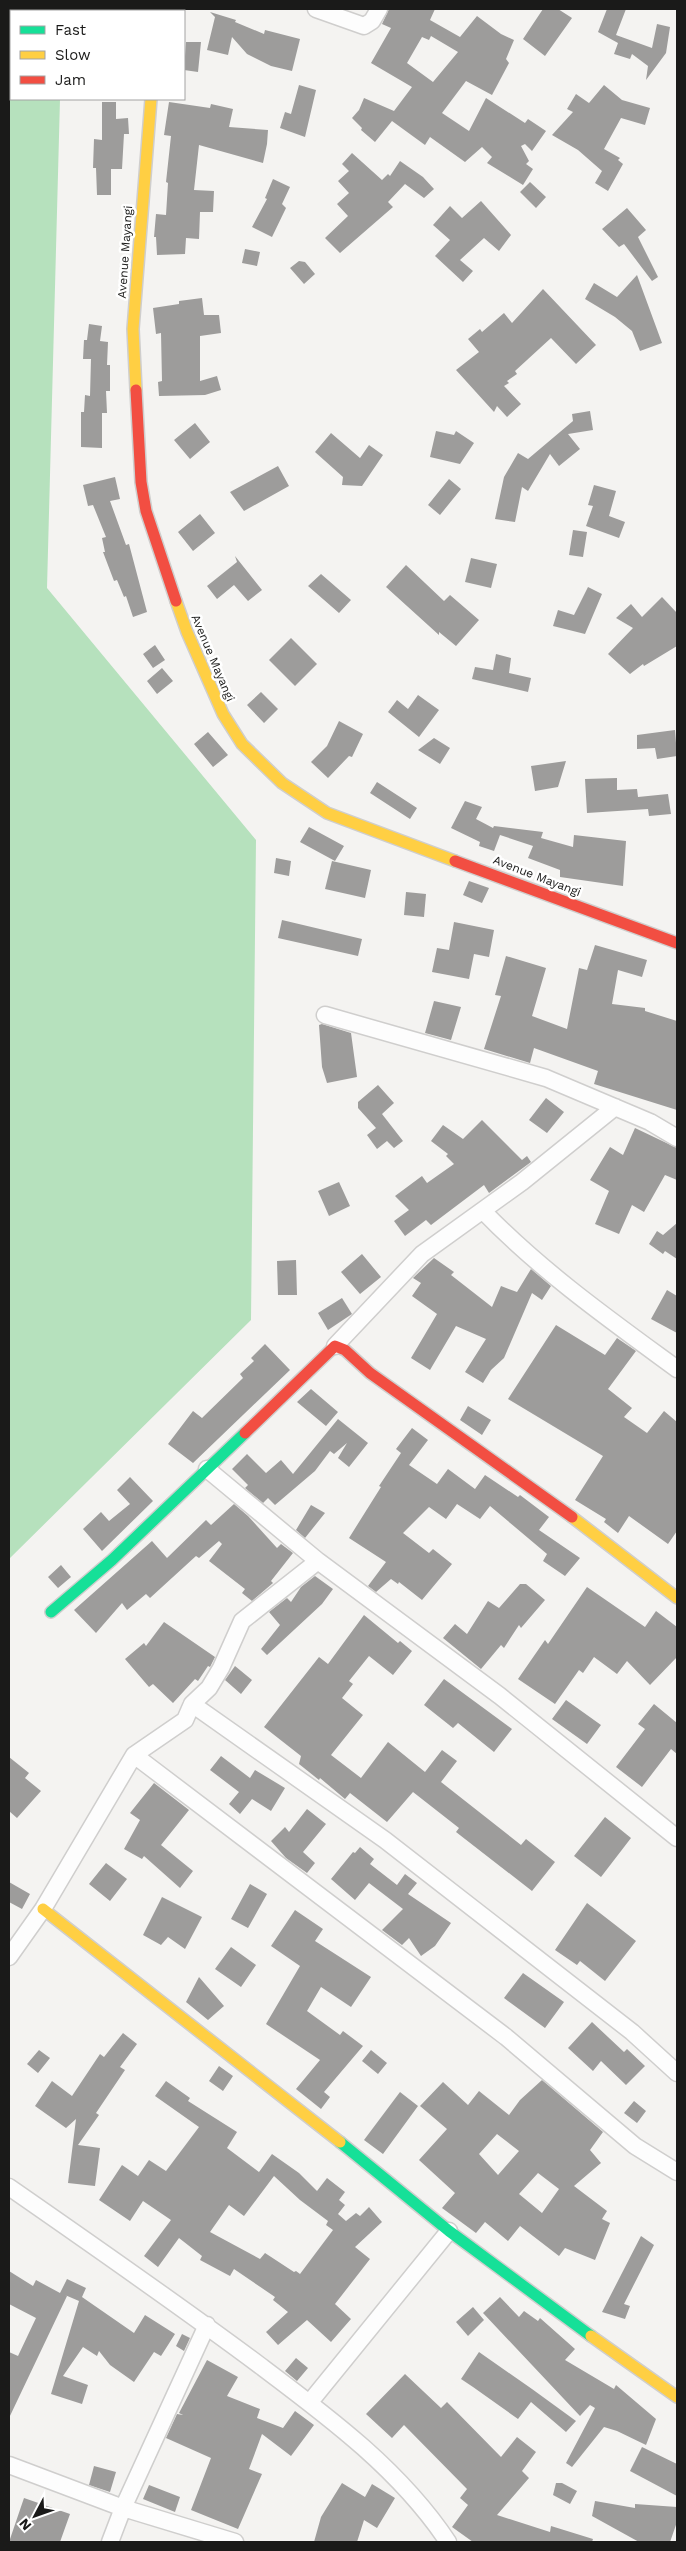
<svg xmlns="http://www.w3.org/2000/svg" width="686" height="2551" viewBox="0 0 686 2551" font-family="'Work Sans',sans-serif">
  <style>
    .forest { fill: #b6e1bd }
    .building { fill: #9d9c9b; fill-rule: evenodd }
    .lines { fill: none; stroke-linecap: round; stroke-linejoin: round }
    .street-casing { stroke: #cfcecd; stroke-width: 19 }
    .fast-casing { stroke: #cfcecd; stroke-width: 14 }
    .slow-casing { stroke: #cfcecd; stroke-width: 14 }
    .jam-casing { stroke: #cfcecd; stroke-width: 14 }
    .street { stroke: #fdfdfd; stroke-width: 16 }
    .fast { stroke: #16e098; stroke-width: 11 }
    .slow { stroke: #ffcf43; stroke-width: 11 }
    .jam { stroke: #f24e42; stroke-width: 11 }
    .labels { text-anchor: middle; stroke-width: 5; stroke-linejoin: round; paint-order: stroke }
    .street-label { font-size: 12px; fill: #1a1a19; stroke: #fff }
  </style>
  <rect width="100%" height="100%" fill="#f4f3f1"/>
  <path class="forest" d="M9 9H63V11H11V99H60L47 588 256 840 251 1320 9 1559Z"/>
  <path class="building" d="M389 9H435L430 20 460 37 477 16 501 34 514 40 506 59 509 63 492 95 466 81 442 113 469 131 486 98 525 123 528 119 546 131 532 151 525 144 521 146 529 161 526 164 533 169 523 185 487 163 492 157 482 147 465 162 430 137 425 145 392 121 375 142 361 130 362 128 352 118 359 110 364 98 394 111 412 87 371 63 391 28 382 24ZM431 36 458 52 433 82 407 63 422 37 429 40Z
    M543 9H558L572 18 545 56 523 39Z
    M607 9H626L616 35 652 48 657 24 670 27 666 53 646 80 648 66 632 54 630 59 614 54 618 43 598 32Z
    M210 12 236 20 235 22 264 34 265 30 300 39 292 71 271 66 247 54 232 37 228 55 207 50 215 17Z
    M186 42H201L198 72 184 70Z
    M299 85 316 90 305 137 280 128 285 112 291 114Z
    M604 85 622 100 650 108 645 125 621 118 604 149 620 158 618 160 623 164 608 191 595 183 602 171 578 150 552 135 573 112 567 109 576 94 589 103Z
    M102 102H116V119L128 118 129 134H124L122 169H111V195H97L96 168H93L94 139 102 140Z
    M169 102 210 108 211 104 233 109 229 127 268 130 267 144 263 163 199 145 194 190 214 191 213 212H200L199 239 186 238 185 254 157 255 156 237H154L156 214 166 215 168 183 166 182 171 136 164 135Z
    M352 153 382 180 388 174 390 176 400 161 423 177 434 189 424 198 405 184 388 202 393 207 340 253 325 238 348 216 337 204 349 193 338 181 349 171 342 164Z
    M273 179 290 187 282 204 286 208 272 237 252 227 267 199 265 198Z
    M530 182 546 197 536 208 520 192Z
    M481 201 511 235 499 251 484 238 460 260 473 271 463 282 435 256 450 240 433 225 450 206 462 218Z
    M627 208 646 230 638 237 658 277 652 281 624 244 619 247 602 229Z
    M245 249 260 252 257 266 242 263Z
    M299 261 305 262 315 274 304 284 290 268Z
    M637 275 662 343 640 351 632 331 615 317 585 299 594 283 617 297Z
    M543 289 596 345 576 364 551 338 515 371 517 374 507 381 509 383 504 386 521 404 507 417 497 406 494 412 456 370 479 352 468 339 480 329 482 332 504 313 512 323Z
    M202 298 204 315H219L221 333 200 336V381L217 376 221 390 205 395 159 396 158 382 162 381 161 333 156 334 153 308 179 304V301Z
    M89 324 102 326 100 341 108 342 107 365H110V391H106L107 413H102V448L81 447V412H84L85 395 90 396 91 359H83L84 340H87Z
    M590 411 593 430 568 434 580 449 559 466 550 454 528 491 522 487 515 522 495 519 504 477 518 453 528 459 573 421 572 414Z
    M195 423 210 442 190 459 174 440Z
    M436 431 454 435 456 431 474 443 460 464 430 457Z
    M331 433 360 458 369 445 383 455 362 486 342 485 343 477 315 452Z
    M278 466 289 486 244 511 230 492Z
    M115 477 120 499 110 501 126 545 129 544 147 612 133 617 126 596 124 597 117 580 114 581 103 552H105L102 538 106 537 93 505 88 506 83 485Z
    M449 479 461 489 440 515 428 505Z
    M594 485 616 491 609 516 625 522 619 538 586 526 593 506 588 505Z
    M200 514 215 533 193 551 178 532Z
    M573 530 587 532 583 557 569 555Z
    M235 556 262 590 248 601 234 585 217 599 207 586 237 562Z
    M471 558 497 564 491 588 465 582Z
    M406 565 444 601 450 595 479 620 456 646 439 632V635L386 587Z
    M321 574 351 600 339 613 308 586Z
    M588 587 602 594 585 634 553 626 558 610 574 615Z
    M662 597 677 613V646L644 666 643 664 630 674 608 654 633 628 616 618 631 604 642 617Z
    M291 638 317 664 295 686 269 660Z
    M155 645 165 660 153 668 143 654Z
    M496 654 511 658 509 673 531 678 528 692 472 679 475 667 493 670Z
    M162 668 173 681 157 694 147 681Z
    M261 692 278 709 264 723 247 705Z
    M418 695 439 710 419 737 388 712 397 700 408 709Z
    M339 721 363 734 352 757 349 756 328 778 311 762 327 746Z
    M675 730 677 756 657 759 655 748 637 749V735Z
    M208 732 228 755 213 767 194 744Z
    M434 738 450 748 440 764 418 750Z
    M566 761 558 787 535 791 531 766Z
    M617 778V790L637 789 638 797 668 794 671 814 649 816 648 809 587 813 585 779Z
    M377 782 417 808 410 819 370 793Z
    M465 801 482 807 476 819 493 828 494 826 543 832 541 838 573 847 574 835 626 841 623 886 560 877V870L528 858 533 846 500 835 494 851 479 846 480 842 451 828Z
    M309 827 344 846 335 861 300 842Z
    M276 858 291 861 289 876 274 873Z
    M332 861 371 870 365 898 325 889Z
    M469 881 489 888 482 903 463 895Z
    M406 892 426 894 424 917 404 915Z
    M282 920 362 939 358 956 278 938Z
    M454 922 494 930 489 957 474 954 469 979 432 972 437 948 449 950Z
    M595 945 647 960 642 977 618 970 612 1004 645 1008V1011L677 1021V1110L594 1084 598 1071 534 1048 530 1063 484 1049 501 996 495 995 506 956 546 968 532 1016 567 1029 579 968 587 970Z
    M434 1001 461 1007 451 1040 425 1033Z
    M322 1024 351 1033 357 1077 327 1083 322 1067 319 1025Z
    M378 1085 394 1103 382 1114 403 1141 394 1148 387 1141 377 1149 367 1135 376 1128 358 1108V1102Z
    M546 1098 564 1112 547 1133 529 1120Z
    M482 1120 522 1160 527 1156 531 1162 489 1193 484 1185 431 1225 426 1220 405 1236 394 1221 409 1210 395 1196 422 1176 427 1183 454 1164 446 1156 448 1154 431 1141 443 1125 463 1139Z
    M635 1128 677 1148V1180L665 1175 644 1212 632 1205 619 1234 595 1224 609 1191 590 1180 610 1147 623 1155Z
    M339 1182 350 1206 329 1216 318 1191Z
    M677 1223V1259L665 1251 663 1254 649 1244 657 1231 663 1235Z
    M362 1254 381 1277 360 1294 341 1272Z
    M434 1258 454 1272 451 1275 492 1307 501 1286 517 1292 531 1269 551 1286 542 1300 532 1293 504 1358 491 1370 483 1383 465 1372 486 1339 456 1326 430 1370 411 1358 437 1314 412 1296 421 1283 413 1278Z
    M296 1260 297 1295H278L277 1261Z
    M667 1290 677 1296V1333L651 1319Z
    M342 1298 352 1314 328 1330 318 1313Z
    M556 1325 605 1355 617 1338 636 1351 608 1389 632 1408 624 1417 647 1433 664 1411 677 1422V1531L668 1544 629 1516 618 1533 604 1522 606 1519 575 1500 603 1456 508 1399Z
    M265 1344 290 1370 193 1463 168 1444 193 1411 202 1418 243 1378 240 1374 254 1361 251 1358Z
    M311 1389 338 1412 326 1426 297 1402Z
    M468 1406 491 1420 482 1435 460 1420Z
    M338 1419 368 1443 349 1467 338 1458 347 1443 334 1454 330 1451 315 1471 275 1505 268 1498 263 1503 245 1488 248 1485 232 1469 247 1454 266 1473 281 1460 293 1474Z
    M412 1428 428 1440 409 1465 437 1484 448 1469 475 1489 485 1475 518 1497 520 1495 549 1517 539 1530 580 1558 565 1576 543 1561 547 1554 490 1506 480 1519 457 1504 446 1519 429 1507 403 1533 429 1553 433 1549 452 1564 422 1600 399 1582 398 1584 391 1579 376 1592 368 1586 386 1562 349 1538 381 1487 379 1486 401 1453 396 1449Z
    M130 1477 153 1501 102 1551 83 1529 101 1512 109 1521 130 1504 117 1490Z
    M234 1504 248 1516 277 1548 281 1544 293 1553 271 1581 273 1583 252 1601 242 1593 245 1589 209 1561 222 1544 219 1541 199 1558 196 1556 150 1598 146 1594 127 1610 122 1603 96 1633 74 1610 152 1541 167 1558 206 1520 211 1525Z
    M311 1505 325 1513 305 1538 296 1530Z
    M61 1565 71 1577 58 1588 48 1577Z
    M315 1576 333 1589 322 1604 267 1655 261 1649 280 1625 269 1612 287 1598 291 1602 301 1587Z
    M520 1584H526L545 1600 521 1628 519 1625 504 1648 501 1645 481 1669 443 1638 455 1624 467 1634 488 1601 499 1608Z
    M587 1587 645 1627 656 1611 677 1627V1657L650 1685 627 1661 617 1674 594 1657 583 1673 579 1670 555 1704 518 1679 545 1640 548 1644Z
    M364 1615 398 1643 400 1641 412 1651 393 1675 369 1656 349 1681 353 1684 342 1698 363 1715 331 1755 361 1778 388 1742 425 1772 442 1750 457 1761 441 1782 521 1845 526 1839 555 1862 532 1891 456 1832 459 1828 413 1792 387 1822 350 1793 345 1799 320 1778 319 1780 299 1764 301 1756 264 1727 319 1657 328 1664Z
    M164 1622 215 1657 210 1667 208 1666 198 1681 195 1679 173 1703 153 1684 149 1687 125 1659 144 1643 146 1646Z
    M235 1666 252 1680 241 1694 225 1680Z
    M444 1679 512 1729 494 1752 458 1723 453 1728 424 1705Z
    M566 1700 601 1725 587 1744 552 1719Z
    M654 1704 677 1723V1754L671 1749 642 1787 616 1767 645 1729 638 1724Z
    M221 1756 250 1778 255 1770 285 1788 271 1811 252 1799 240 1814 229 1804 239 1792 210 1770Z
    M9 1757 29 1773 25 1778 41 1791 17 1818 9 1811Z
    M154 1783 189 1810 161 1845 193 1871 180 1888 144 1856 142 1859 124 1849 140 1820 130 1813Z
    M307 1809 326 1824 303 1852 315 1863 307 1873 286 1858 271 1841 285 1827 289 1832Z
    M605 1817 631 1838 601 1877 574 1856Z
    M360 1847 374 1859 370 1864 397 1885 405 1874 417 1883 408 1894 451 1923 435 1946 421 1956 409 1938 402 1945 382 1930 403 1909 369 1883 355 1900 331 1879 353 1852 355 1853Z
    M106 1863 127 1879 110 1901 89 1884Z
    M9 1882 30 1894 22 1909 9 1902Z
    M250 1884 267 1894 248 1928 231 1919Z
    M162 1897 202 1917 185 1949 168 1937 161 1945 143 1935Z
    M587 1903 636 1941 605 1981 580 1961 577 1965 555 1950Z
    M295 1910 323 1929 315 1941 371 1977 351 2007 321 1987 307 2011 340 2035 343 2031 363 2046 324 2092 330 2097 321 2109 296 2089 320 2060 266 2024 300 1966 271 1946Z
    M231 1947 256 1965 241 1987 215 1969Z
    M523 1973 564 2002 545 2028 504 1998Z
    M199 1977 224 2006 208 2020 186 2002Z
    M592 2022 624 2052 627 2049 645 2066 626 2085 601 2061 593 2071 568 2048Z
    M123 2033 137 2044 120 2067 125 2070 96 2113 99 2115 78 2145 100 2148 95 2186 68 2183 76 2119 66 2128 35 2106 52 2081 72 2096 100 2054 104 2057Z
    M39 2050 50 2058 38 2073 27 2064Z
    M371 2050 387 2063 378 2074 362 2061Z
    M219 2066 233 2076 223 2091 209 2081Z
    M542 2080 603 2132 590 2150 601 2163 574 2186 607 2211 602 2219 610 2223 595 2260 565 2248 559 2256 520 2226 508 2241 485 2222 476 2233 442 2208 455 2193 419 2160 447 2129 420 2106 443 2082 468 2105 479 2091 509 2115 520 2100ZM497 2134 519 2151 498 2175 479 2154ZM538 2173 559 2189 542 2213 519 2194Z
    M166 2081 190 2098 188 2101 237 2132 227 2148 259 2172 272 2154 299 2173 317 2191 327 2178 345 2192 339 2200 345 2205 338 2214 346 2221 356 2213 360 2216 369 2207 382 2222 355 2247 370 2259 335 2304 351 2319 331 2342 307 2320 278 2345 266 2332 288 2312 273 2300 275 2297 234 2269 230 2276 200 2260 202 2256 179 2238 158 2267 144 2256 171 2220 143 2201 130 2221 99 2200 122 2165 138 2176 149 2160 166 2171 199 2127 155 2096ZM274 2176 300 2200 328 2221 326 2225 333 2230 300 2274 296 2271 294 2272 265 2253 260 2259 210 2232 229 2205 244 2216Z
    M400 2092 418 2106 383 2154 364 2140Z
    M634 2101 646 2111 637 2123 624 2113Z
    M641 2236 654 2245 624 2304 630 2306 625 2319 602 2312Z
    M9 2271 33 2286 36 2280 60 2293 67 2279 86 2288 82 2297 134 2333 145 2315 175 2334 161 2356 154 2352 134 2382 110 2365 99 2351 97 2356 83 2347 63 2376 88 2385 82 2404 51 2394 79 2301 65 2295 67 2296 9 2418V2352L18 2356 36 2318 9 2304Z
    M500 2297 519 2317 524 2311 538 2321 540 2318 575 2349 565 2360 614 2389 616 2385 656 2419 646 2445 617 2431 604 2427 572 2467 566 2463 595 2408 590 2405 580 2416 483 2313Z
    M473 2307 484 2320 468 2336 456 2322Z
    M182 2334 190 2338 184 2351 176 2346Z
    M479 2352 532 2389 576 2421 566 2432 531 2402 518 2419 473 2387 461 2379Z
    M296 2358 308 2368 297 2381 285 2371Z
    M207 2360 238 2377 227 2396 260 2409 257 2418 283 2428 295 2411 314 2425 291 2456 262 2434 249 2469 262 2474 238 2529 191 2510 211 2458 166 2438 177 2414 183 2415 179 2413Z
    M405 2374 441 2408 447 2402 501 2457 517 2437 536 2452 522 2471 529 2478 497 2515 550 2532 551 2526 593 2539 592 2542H473L452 2527 468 2505 460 2498 467 2489 404 2425 392 2438 366 2414Z
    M642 2447 677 2464V2496L630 2471Z
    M94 2466 116 2472 110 2492 89 2485Z
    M342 2483 365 2497 372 2484 395 2498 377 2528 364 2520 357 2542H314L321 2517Z
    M556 2483H562L577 2491 570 2504 553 2495Z
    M149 2485 180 2497 175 2512 143 2499Z
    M24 2498 70 2514 60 2542H9Z
    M595 2501 635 2508V2504L677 2507V2522L670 2542H639L592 2516Z"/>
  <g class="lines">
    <g class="street-casing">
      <path id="street" d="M316 9 364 26 372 21 379 9
        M325 1015 546 1078 650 1122 677 1138
        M483 1211C541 1271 610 1320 677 1369
        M335 1346 422 1254 522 1182 615 1107
        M207 1469 318 1561 500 1696 677 1838
        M192 1704 385 1840 632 2032 677 2073
        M134 1755 506 2037 635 2146 677 2172
        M9 1957 43 1909 134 1755 185 1720 192 1704 209 1688 221 1668 242 1621 318 1561
        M9 2187C94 2246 179 2305 262 2367 330 2418 401 2471 448 2542
        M310 2402 449 2231
        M9 2465 123 2508 235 2542
        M110 2542 123 2508 207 2325"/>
    </g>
    <g class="fast-casing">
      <path id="fast" d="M51 1612 112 1560 245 1433
        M340 2142 449 2231 591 2336"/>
    </g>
    <g class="slow-casing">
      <path id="slow" d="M136 390 133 329 151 99
        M176 601 187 632 223 714 242 744 282 783 327 813 455 861
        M572 1517 677 1598
        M43 1909 340 2142
        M591 2336 677 2397"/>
    </g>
    <g class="jam-casing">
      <path id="jam" d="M159 9V11
        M136 390 141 482 146 511 176 601
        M455 861 677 943
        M245 1433 335 1346 345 1350 370 1373 572 1517"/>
    </g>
    <use href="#street" class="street"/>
    <use href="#fast" class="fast"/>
    <use href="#slow" class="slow"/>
    <use href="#jam" class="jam"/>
  </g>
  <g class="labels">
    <g class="street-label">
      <text transform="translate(125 252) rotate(-86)" y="4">Avenue Mayangi</text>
      <text transform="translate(213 658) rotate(67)" y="4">Avenue Mayangi</text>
      <text transform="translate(537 876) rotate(21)" y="4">Avenue Mayangi</text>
    </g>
  </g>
  <rect width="686" height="2551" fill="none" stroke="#1a1a19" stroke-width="20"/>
  <rect x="10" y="10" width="175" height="90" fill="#ffffff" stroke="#a3a3a3"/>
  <rect x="20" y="26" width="25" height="8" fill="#16e098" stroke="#a3a3a3"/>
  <text x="55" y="35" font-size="15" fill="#1a1a19">Fast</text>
  <rect x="20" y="51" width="25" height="8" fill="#ffcf43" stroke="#a3a3a3"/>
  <text x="55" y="60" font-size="15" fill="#1a1a19">Slow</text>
  <rect x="20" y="76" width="25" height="8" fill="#f24e42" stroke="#a3a3a3"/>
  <text x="55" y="85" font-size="15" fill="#1a1a19">Jam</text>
  <g transform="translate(35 2516) rotate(229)" stroke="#ffffff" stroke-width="4" paint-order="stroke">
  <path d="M0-4L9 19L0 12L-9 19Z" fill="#1a1a19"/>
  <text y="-8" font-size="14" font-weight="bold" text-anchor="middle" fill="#1a1a19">N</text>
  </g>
</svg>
